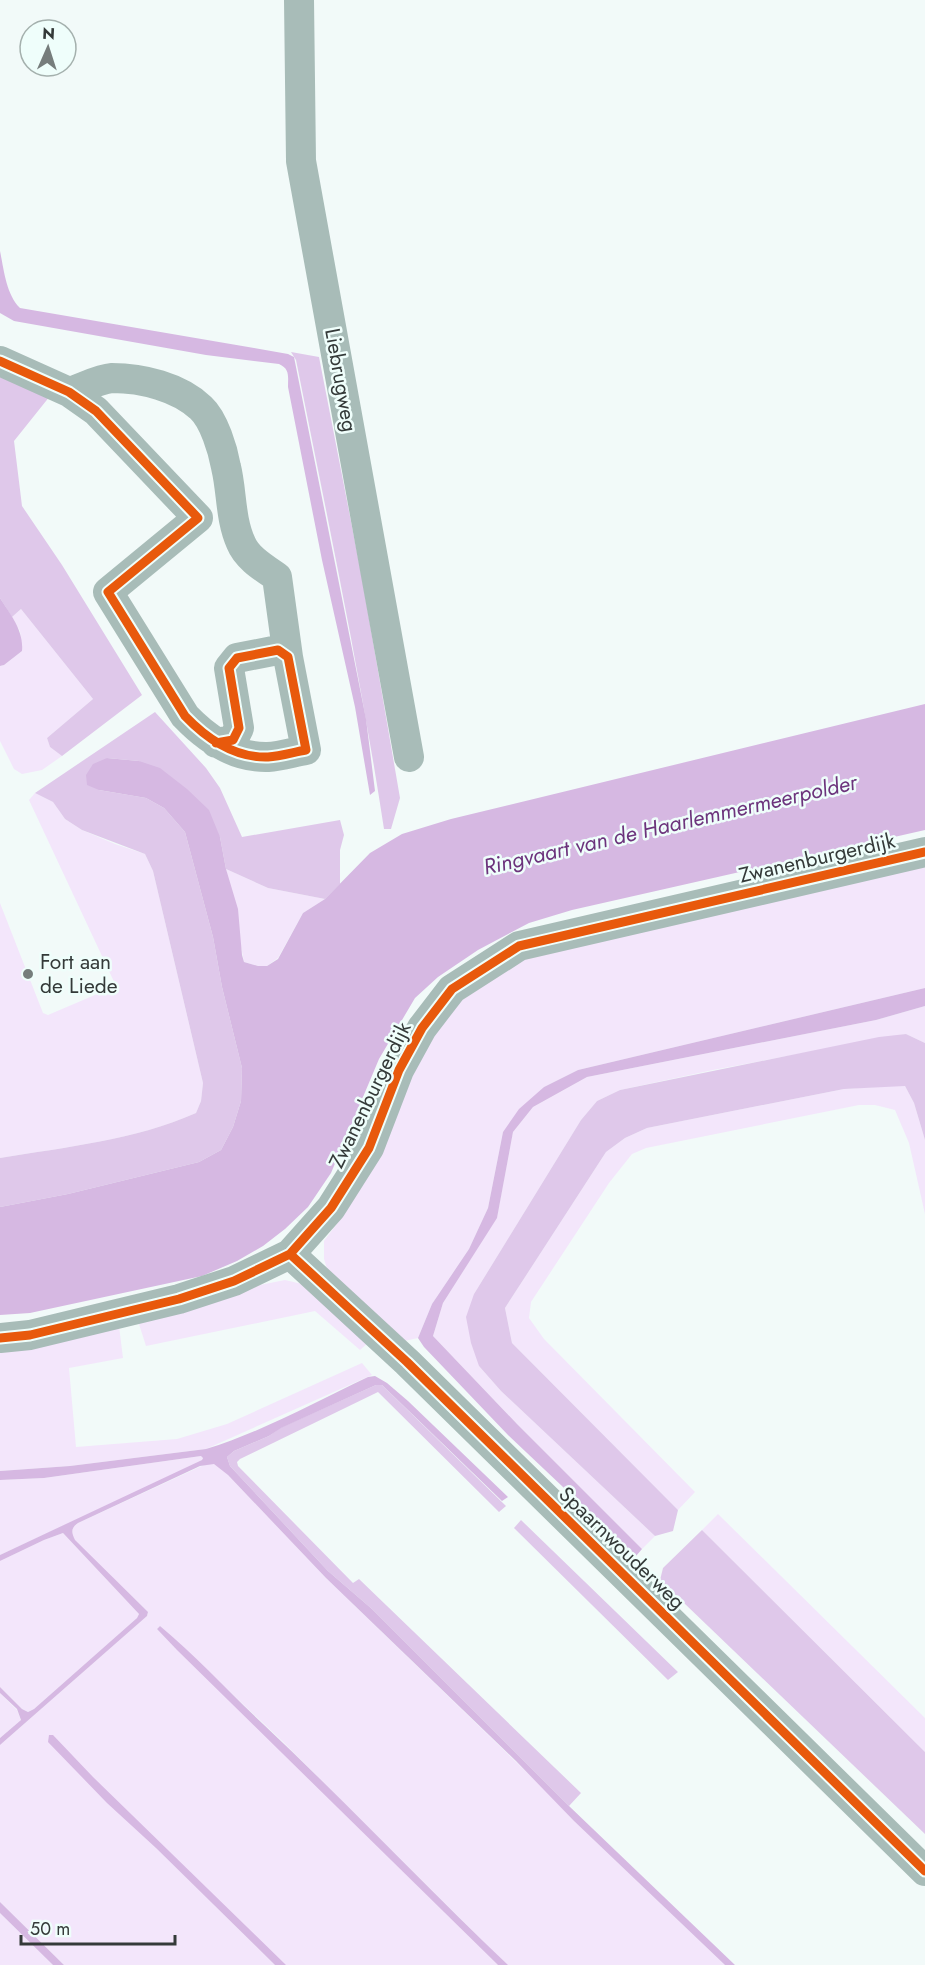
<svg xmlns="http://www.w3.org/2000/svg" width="925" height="1965" viewBox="0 0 925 1965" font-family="Jost,sans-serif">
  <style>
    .green { fill: #f3e6fb }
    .forest { fill: #dfc8ea }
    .water { fill: #d6b8e2 }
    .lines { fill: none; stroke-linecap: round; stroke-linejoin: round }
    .minor { stroke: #a8bcb8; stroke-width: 30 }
    .cycleway-casing { stroke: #effefb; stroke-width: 13 }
    .cycleway { stroke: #e8590c; stroke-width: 9 }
    .poi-dot { fill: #767d7c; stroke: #effefb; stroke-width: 2 }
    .labels { text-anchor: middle; stroke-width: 5; stroke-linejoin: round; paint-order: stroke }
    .street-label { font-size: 21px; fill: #343a39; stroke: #effefb }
    .poi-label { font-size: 21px; fill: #343a39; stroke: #effefb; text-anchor: start }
    .water-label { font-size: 22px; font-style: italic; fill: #6c337c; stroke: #effefb }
  </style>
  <rect width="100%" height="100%" fill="#f2faf9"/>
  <path class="green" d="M21 609 93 699 47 738 50 747 62 756 42 770 22 774 14 769 0 741V666L4 665 22 651 20 631 12 617Z
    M35 793 53 802 65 819 82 830 115 844 145 854 153 871 203 1083 201 1101 196 1113C135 1140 66 1147 0 1158V903L43 1013 48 1015 116 986 29 800Z
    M925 860V988L578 1070 544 1087 503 1132 488 1208 469 1249 432 1304 418 1338 395 1343 330 1278 324 1259V1241L345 1213 417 1057 450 1008 524 959Z
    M226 869 268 888 325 899 303 913 278 958 267 966H258L244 962Z
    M925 1006V1043L906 1034 713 1070 620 1090 597 1101 581 1120 474 1294 479 1366 501 1391 655 1536 642 1549 517 1424 433 1336 443 1303 497 1217 513 1132 533 1107 587 1077 876 1020Z
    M890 1086H905L914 1103 925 1140V1214L909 1143 895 1110 875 1105H859L646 1148 632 1154 609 1183 531 1302 529 1318 544 1339 695 1492 678 1510 512 1343 505 1308 606 1152 625 1138 647 1128 844 1089Z
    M285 1280 302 1284 369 1342 360 1350 315 1311 146 1346 138 1321 260 1285Z
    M119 1326 123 1358 69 1368 76 1447 177 1439 227 1424 362 1363 372 1375 206 1449 70 1466 0 1471V1348Z
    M201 1456 203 1457 202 1460 175 1474 0 1555V1480L44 1478Z
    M206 1464H216L228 1475 326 1578 544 1789 574 1821 725 1965H507L281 1740 160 1626 157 1629 498 1965H284L133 1825 275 1965H64L0 1902V1745L147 1616 148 1613 143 1607 74 1540C71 1531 71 1529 78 1523Z
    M718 1514 925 1718V1752L702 1530Z
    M63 1533 139 1614 137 1618 34 1709 28 1712 22 1709 0 1687V1561L44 1540Z
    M0 1693 17 1710 21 1720 0 1738Z
    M0 1913 2 1915 53 1965H0Z"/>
  <path class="forest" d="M291 352 319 357 362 578 400 798 391 829H384C360 672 327 516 296 360Z
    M0 377 50 396 14 441 22 506 62 565 142 695 62 756 50 747 47 738 93 699 21 609 12 617 0 598Z
    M155 712 206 768 220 788 242 837 340 820 344 835 340 850V884L325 899 268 888 226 869 220 837 139 761 107 758 99 790 146 798 164 808 185 832 213 937 222 987 242 1068 241 1101 233 1127 221 1150 199 1162 68 1194 0 1207V1158C66 1147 135 1140 196 1113L201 1101 203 1083 153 871 145 854 82 830 65 819 53 802 35 793Z
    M906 1034 925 1043V1140L914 1103 905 1086 844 1089 647 1128 625 1138 606 1152 505 1308 512 1343 678 1510 673 1531 655 1536 501 1391 479 1366 471 1343 466 1317 474 1294 581 1120 597 1101 620 1090 879 1037Z
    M376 1385H382L506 1506 499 1512 378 1392 240 1459 237 1462 238 1466 353 1583 359 1579 581 1793 569 1806 372 1609 328 1571 230 1466 227 1457 234 1451 269 1436 280 1428Z
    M521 1520 678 1672 668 1680 514 1528Z
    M702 1530 925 1752V1834L660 1580 663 1568Z"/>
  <path class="water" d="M0 251C4 270 6 294 20 308L254 348 288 354 294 357 366 719 375 791 370 795 355 707 322 560 288 387C288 376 290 369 279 364L206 355 14 321 0 313Z
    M0 598C10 614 24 630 22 651L4 665 0 666Z
    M925 704V830L572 910 529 923 478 950 438 977 415 998 379 1059 331 1173 308 1207 285 1229 263 1246 237 1261 202 1276 30 1313 0 1315V1207L68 1194 199 1162 221 1150 233 1127 241 1101 242 1068 222 987 213 937 185 832 164 808 146 798 99 790 87 785 86 775 93 764 107 758 139 761 160 768 187 789 209 810 220 837 226 869 238 909 242 955 244 962 258 966H267L278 959 303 913 325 899 370 853 402 834 451 819Z
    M925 988V1006L876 1020 587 1077 533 1107 513 1132 497 1218 443 1303 433 1336 517 1424 642 1549 636 1556 508 1435 424 1347 418 1338 432 1304 469 1249 488 1208 503 1132 519 1109 544 1087 578 1070Z
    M375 1376 387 1383 408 1401 508 1497 502 1501 382 1385H376L281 1428 269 1436 234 1451 227 1457 230 1466 328 1571 372 1609 569 1806 735 1965H725L574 1821 516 1761 326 1578 228 1475 214 1464 200 1466 78 1523C71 1528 71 1532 75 1540L143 1607 148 1612 147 1616 0 1745V1738L21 1720 17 1709 0 1693V1687L22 1709 28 1712 34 1709 137 1618 139 1614 63 1533 44 1540 0 1561V1555L202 1460 203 1458 201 1456 44 1478 0 1480V1471L70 1466 206 1449C262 1432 315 1402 368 1377Z
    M160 1626C196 1656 228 1691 263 1724 346 1802 425 1886 508 1965H498L177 1650 157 1629Z
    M49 1735H53L93 1777 286 1965H275L156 1848 107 1803 48 1742Z
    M0 1902 64 1965H53L2 1915 0 1913Z"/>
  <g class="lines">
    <path class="minor" d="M299 0 301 161 409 757
      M0 361 69 392 96 411 198 518 108 592 185 716C207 739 235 758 268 757 281 756 294 752 306 750L288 657 278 650 237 658 229 668 239 728 233 740 216 743
      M69 392C82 388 99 379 112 378 142 378 179 387 201 408 214 420 223 450 226 467 232 491 230 519 241 543 247 558 264 568 277 577L288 657
      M290 1254 407 1362 925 1871
      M0 1338 30 1335 179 1299 234 1281 290 1254 331 1208 369 1148 399 1070 422 1028 452 989 519 946 925 852"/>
    <g class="cycleway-casing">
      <path id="cycleway" d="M0 361 69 392 96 411 198 518 108 592 185 716C207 739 235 758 268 757 281 756 294 752 306 750L288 657 278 650 237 658 229 668 239 728 233 740 216 743
        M290 1254 407 1362 925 1871
        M0 1338 30 1335 179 1299 234 1281 290 1254 331 1208 369 1148 399 1070 422 1028 452 989 519 946 925 852"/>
    </g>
    <use href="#cycleway" class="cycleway"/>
  </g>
  <circle class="poi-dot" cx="28" cy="974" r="6"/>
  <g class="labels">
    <g class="street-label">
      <text transform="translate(341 380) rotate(80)" y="7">Liebrugweg</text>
      <text transform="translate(817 858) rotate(-13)" y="7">Zwanenburgerdijk</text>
      <text transform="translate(370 1095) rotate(-64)" y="7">Zwanenburgerdijk</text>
      <text transform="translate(622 1548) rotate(44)" y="7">Spaarnwouderweg</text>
    </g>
    <g class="poi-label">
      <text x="40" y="969">Fort aan<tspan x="40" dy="24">de Liede</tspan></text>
    </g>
    <g class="water-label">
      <text transform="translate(670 824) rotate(-13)" y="8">Ringvaart van de Haarlemmermeerpolder</text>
    </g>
  </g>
  <g transform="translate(48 48) rotate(3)"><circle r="28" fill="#effefb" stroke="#a4b0ad" stroke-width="1.5"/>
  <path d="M0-4.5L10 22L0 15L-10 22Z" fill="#767d7c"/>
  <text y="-9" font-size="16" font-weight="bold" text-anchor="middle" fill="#343a39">N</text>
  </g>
  <path d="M21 1935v9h154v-9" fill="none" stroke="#343a39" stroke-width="3"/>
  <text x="30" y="1935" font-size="18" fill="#343a39" stroke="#effefb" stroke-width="4.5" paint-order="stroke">50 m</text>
</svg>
